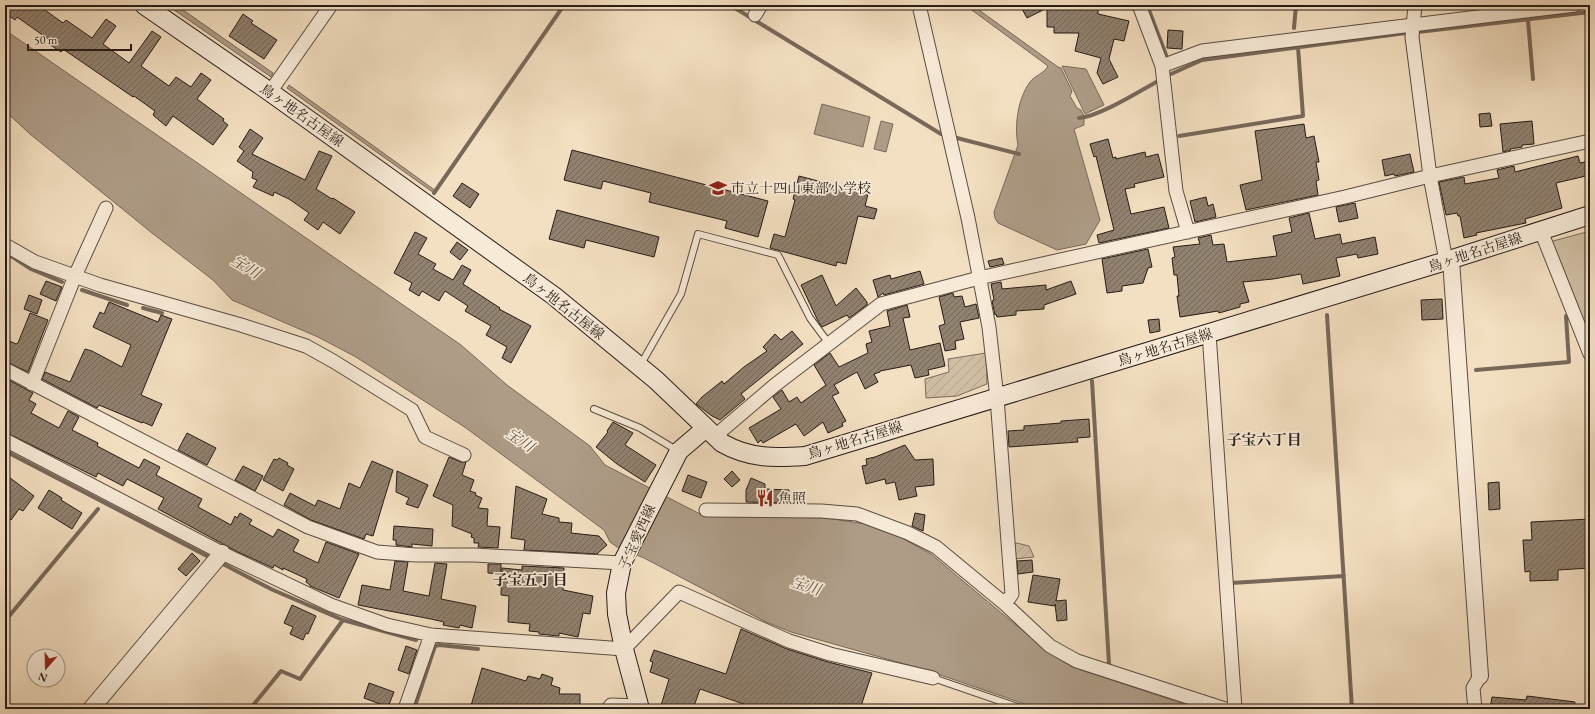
<svg xmlns="http://www.w3.org/2000/svg" width="1595" height="714" viewBox="0 0 1595 714" font-family="'EB Garamond','Noto Serif JP',serif">
  <style>
    .green { fill: #d0bea4; stroke: #7c6c5d }
    .garden { fill: url(#garden-furrows); stroke: #7c6c5d }
    .water { fill: #ae9c87; stroke: #78685a }
    .lines { fill: none; stroke-linecap: round; stroke-linejoin: round }
    .stream { stroke: #78685a; stroke-width: 4 }
    .building { fill: url(#building-hatch); stroke: #271b16 }
    .service-casing { stroke: #5a4c41; stroke-width: 8 }
    .minor-casing { stroke: #5a4c41; stroke-width: 15 }
    .tertiary-casing { stroke: #5a4c41; stroke-width: 18 }
    .secondary-casing { stroke: #271b16; stroke-width: 20 }
    .service { stroke: #f7ead7; stroke-width: 6 }
    .minor { stroke: #f7ead7; stroke-width: 13 }
    .tertiary { stroke: #f7ead7; stroke-width: 16 }
    .secondary { stroke: #f7ead7; stroke-width: 18 }
    .labels { text-anchor: middle; stroke-width: 3.5; stroke-linejoin: round; paint-order: stroke }
    .street-label { font-size: 14px; fill: #271b16; stroke: #f7ead7 }
    .poi-label { font-size: 14px; fill: #271b16; stroke: #f7ead7; text-anchor: start }
    .water-label { font-size: 15px; font-style: italic; fill: #5d4f43; stroke: #f7ead7 }
    .neighbourhood-label { font-size: 15px; font-weight: bold; fill: #271b16; stroke: #f7ead7 }
  </style>
  <defs>
    <pattern id="garden-furrows" width="10" height="10" patternUnits="userSpaceOnUse"><rect width="10" height="10" fill="#d0bea4"/><path d="M-1 1l2-2M0 10L10 0M9 11l2-2" fill="none" stroke="#b3a38c"/></pattern>
    <pattern id="building-hatch" width="6" height="6" patternUnits="userSpaceOnUse"><rect width="6" height="6" fill="#91816f"/><path d="M-1 1l2-2M0 6l6-6M5 7l2-2" fill="none" stroke="#76695a"/></pattern>
  </defs>
  <rect width="100%" height="100%" fill="#f3dfc1"/>
  <filter id="stains"><feTurbulence type="fractalNoise" baseFrequency=".005" numOctaves="4"/><feColorMatrix values="0 0 0 0 .2 0 0 0 0 .09 0 0 0 0 .02 0 0 0 .5 -.17"/></filter>
  <radialGradient id="worn" r=".72"><stop offset=".6" stop-color="#630" stop-opacity="0"/><stop offset="1" stop-color="#630" stop-opacity=".3"/></radialGradient>
  <path class="green" d="M1590 231V364L1542 244Z"/>
  <path class="garden" d="M986 353 987 384 957 396 926 398 925 379 949 372 948 359Z
    M1017 543 1029 546 1034 557 1014 559 1013 544Z"/>
  <path class="water" d="M167 5H176L273 73 271 77Z
    M965 5H972L1058 67 1061 68 1072 91 1070 96 1077 108 1081 110 1084 116V125L1074 129 1100 220 1086 244 1057 250 998 223 995 218 994 212 1018 145C1014 126 1018 98 1030 82 1035 75 1044 74 1048 66Z
    M5 30 461 345 507 385 590 446 605 465 704 516 826 518 866 524 889 531 931 554 1048 652 1072 667 1199 709H1039L926 670 791 632 766 622 644 558 617 547 610 542 604 530 466 428 356 357 318 337 232 300 213 280 152 233 30 134 5 111Z
    M1062 66 1086 69 1104 105 1085 114Z
    M289 85 436 191 434 193 287 88Z
    M822 104 870 117 863 147 814 134Z
    M881 121 893 124 886 152 874 149Z"/>
  <g class="lines">
    <path class="stream" d="M730 5 941 134
      M1147 5 1166 55
      M1528 20 1533 79
      M1294 28 1296 5
      M1418 32 1590 12
      M1171 74 1202 60 1406 33
      M1079 118C1100 116 1138 92 1158 81
      M1179 136 1303 116 1298 47
      M957 138 1019 154
      M434 193 564 5
      M5 252 31 269 62 282
      M82 290 127 305
      M143 308 162 313
      M1327 315 1352 709
      M1476 370 1569 362 1566 316
      M1092 381 1109 664
      M5 451 207 556
      M221 563 273 590 343 620 416 640
      M1231 583 1344 576
      M5 621 98 509
      M250 709 281 671 300 679 343 620
      M414 709 435 646 439 645 478 649"/>
  </g>
  <path class="building" d="M5 5H38L63 23 66 20 92 38 106 19 116 26 103 44 129 63 152 31 161 37 141 66 169 86 176 77 191 87 201 73 211 80 197 99 224 119 223 121 228 125 213 145 173 116 166 126 153 115 155 111 134 96 133 97 63 49 61 52 49 44 51 41 17 17 15 20 5 13Z
    M1020 5H1098V14L1129 21 1124 41 1114 39 1109 59 1118 77 1103 84 1097 73 1101 58 1075 51 1079 33H1054V27H1047V8L1027 18Z
    M243 14 253 21 251 23 277 40 264 59 229 36Z
    M1168 30 1183 31 1182 49 1167 48Z
    M1490 113 1492 126 1480 127 1479 114Z
    M1532 121 1534 144 1522 145V147L1510 149 1511 150 1503 152 1500 124Z
    M1304 124 1306 138 1314 136 1319 162H1316L1319 180 1316 181 1318 195 1246 210 1240 185 1262 180 1255 131Z
    M250 129 263 138 252 154 305 180 319 151 332 156 316 189 332 199 333 198 355 212 340 234 323 222 318 230 304 220 309 213 289 199 274 192 273 196 253 187 257 180 252 178 253 172 237 161 244 151 239 147Z
    M1108 139 1113 158 1116 157V159L1145 152 1146 157 1158 154 1164 177 1134 184 1135 187 1125 189 1131 214 1164 207 1169 228 1099 243 1097 235 1114 230 1096 156 1094 157 1090 144Z
    M572 150 768 201 758 237 725 228 727 221 649 202 651 193 603 181 601 189 564 180Z
    M1410 154 1414 172 1395 176 1394 174 1385 176 1382 160Z
    M1578 156 1580 163 1590 161V175L1556 183 1562 208 1525 219 1526 223 1476 233 1477 235 1464 238 1460 216H1458L1457 213 1446 215 1439 182 1464 177 1465 184 1499 178 1497 170 1514 166 1515 172Z
    M799 176 868 194 865 206 877 209 874 219 858 216 846 264 837 262 836 266 770 248 774 234 785 237 795 200 793 199Z
    M462 183 479 194 470 208 453 196Z
    M1206 197 1208 206 1213 204 1216 217 1195 222 1190 201Z
    M1355 203 1358 218 1339 222 1336 207Z
    M557 210 659 237 654 257 586 240 584 248 549 239Z
    M1309 213 1315 239 1340 234 1342 244 1375 237 1378 254 1358 258 1357 254 1336 258 1340 276 1303 284 1301 274 1273 279 1243 282 1249 302 1240 304V307L1219 313 1218 311 1180 317 1177 296H1179L1177 275H1174L1172 258 1175 257 1173 247 1200 244 1198 238 1211 235 1213 245 1224 244 1227 262 1277 256 1273 236 1292 232 1289 218Z
    M415 232 427 238 418 254 436 264 433 269 453 280 462 265 471 270 463 284 500 308 499 309 531 326 511 363 502 358 507 347 486 335 491 326 465 311 468 306 445 291 439 301 422 291 419 296 409 290 412 283 394 273Z
    M457 242 468 250 460 260 450 252Z
    M1148 249 1152 267 1148 268 1143 283 1122 286V291L1107 293 1102 259Z
    M1002 258 1004 264 990 267 988 261Z
    M920 271 924 284 884 295 883 293 878 297 873 280 890 275 891 279Z
    M822 275 836 306 856 288 867 302V305L849 318 847 315 822 327 818 321 801 285Z
    M46 281 62 287 56 301 40 294Z
    M1071 281 1076 294 1044 305V309L1016 311V315L997 317 996 314 995 315 992 301 994 300 991 284 1001 282 1002 289 1046 285V290Z
    M953 293 954 297 962 296 965 307 976 304 979 318 960 322 964 339 955 341 956 349 945 351 939 326 945 324 939 297Z
    M29 295 42 300 37 314 24 309Z
    M1442 299 1443 319 1422 320 1421 300Z
    M109 302 158 322 161 315 172 319 141 395 162 404 152 426 143 422 142 423 99 405 97 408 42 379 45 372 70 382 85 349 92 351 122 367 131 345 93 327 100 312 104 314Z
    M907 305 910 317 903 318 910 350 940 343 945 366 928 370 929 375 915 378 911 365 880 371V372L874 374 878 382 865 389 857 372 834 385 839 393 832 396 846 421 842 423 843 426 828 433 823 422 804 436 796 424 763 443 761 440 758 443 749 428 781 409 773 397 782 390 789 402 797 397 801 403 826 385 814 365 830 353 839 367 868 353 866 344 872 342 869 331 890 326 887 311Z
    M30 313 48 320 28 372 5 361V339L16 344 18 343Z
    M1159 319 1160 331 1150 333 1148 320Z
    M792 331 803 344 741 394 745 399 720 420 712 416 696 404 702 397 722 381 724 384 744 367 767 351 763 347 775 334 781 340Z
    M5 378 33 393 29 400 36 404 31 413 59 428 68 411 79 417 72 430 98 443 97 446 139 468 144 459 160 467 156 475 202 499 198 507 231 525 235 516 237 518 240 513 252 520 249 524 273 537 278 529 299 540 293 551 318 563 326 542 359 554 339 598 310 586V585L306 582 307 579 283 568V570L274 565 273 568 238 552 158 509 164 498 127 479 123 486 98 473 96 477 5 432Z
    M1089 419 1090 437 1077 438 1078 442 1009 447 1008 431 1024 430V426L1061 423V421Z
    M613 422 633 433 625 445 656 465 645 482 617 464 596 447 608 432 607 431Z
    M187 433 216 448 207 465 178 450Z
    M905 445 915 460 933 459 934 485 915 487 917 496 899 500 895 482 886 484 885 479 866 484 862 466 867 465 866 459 875 457Z
    M449 457 461 462H466L462 475 474 480 470 491 476 493 475 495 482 498 478 508 488 509 487 526 500 527 498 548 478 547 479 543H474V538L471 537 472 534 452 526 453 505 433 496Z
    M279 458 288 463 287 465 294 469 283 491 263 480 274 459 277 460Z
    M372 461 393 470 373 536 366 534 364 539 311 520 284 505 290 493 315 506 318 500 340 509 349 483 360 488Z
    M243 466 263 476 255 491 235 480Z
    M397 471 428 485 418 508 406 504 409 498 396 492Z
    M732 471 740 480 732 487 724 479Z
    M5 474 34 496 23 511 19 509 11 520 5 515Z
    M688 475 707 482 701 498 682 491Z
    M751 478 765 484V489L789 490 788 503 746 502V490Z
    M1499 482 1500 509 1489 510 1488 483Z
    M516 486 547 499 542 514 559 518V522L572 523 571 533 599 536 607 545 597 554 524 550 525 540 511 538Z
    M49 490 62 498 61 500 82 513 72 529 38 508Z
    M915 513 925 515 923 531 912 526Z
    M1590 519V568L1558 570V580L1530 581V571L1525 572 1523 540H1532L1531 522Z
    M394 526 433 529 432 546 412 544V547L396 545V540H393Z
    M192 553 200 561 186 576 178 569Z
    M1032 560 1033 572 1018 574 1017 561Z
    M395 561 408 562 403 591 429 596 435 563 447 564 441 599 476 606 472 628 460 625 459 628 443 625 444 622 431 619 358 605 362 585 390 590Z
    M488 564H501V574L488 573Z
    M522 566 564 568 563 590 593 596 590 614 583 613 578 637 559 633V636L539 634V632L529 631 530 624 508 622 509 596 501 595 502 568 522 570Z
    M1033 575 1060 579 1056 601 1066 600 1067 620 1057 621 1055 604V606L1028 602Z
    M292 605 316 616 308 634 306 633 303 640 290 634 293 627 284 623Z
    M741 629 787 649 828 662 872 673 860 709H758L700 689 693 709H660L669 679 650 672 653 662 650 661 654 650 726 674Z
    M406 646 417 650 409 674 398 670Z
    M482 668 526 681 528 676 540 679 542 674 553 678 551 685 560 688 559 694H580V709H470Z
    M369 683 394 692 388 707 364 698Z
    M1527 696 1575 702 1574 709H1490L1492 697 1526 700Z"/>
  <g class="lines">
    <g class="service-casing">
      <path id="service" d="M641 364 681 294 698 234 778 255 810 318 830 345
        M594 409 640 428 678 451
        M933 678 1023 709"/>
    </g>
    <g class="minor-casing">
      <path id="minor" d="M919 5 968 218 989 327 997 398 1012 594 1005 604
        M1139 5 1162 66 1176 191 1188 232
        M1415 5 1412 37 1430 176 1446 261
        M755 15 761 5
        M1162 66 1202 51 1575 5
        M270 92 331 5
        M1541 231 1590 354
        M5 245 35 262 100 285 241 325 306 346 333 361 412 410 425 437 464 455
        M1209 333 1235 709
        M5 369 308 527 377 552 416 555H474L622 563
        M32 384 75 276 106 208
        M714 437 775 385 881 304 979 278 1345 197 1430 176 1590 141
        M5 440 222 553 331 605 387 625 431 635 624 649 679 592 789 641 830 654 933 678
        M706 510 821 511 857 514 908 533 936 547 1005 604 1050 646 1077 661 1225 709
        M405 709 431 635
        M608 709 611 705 640 706
        M1475 709 1473 688 1480 676"/>
    </g>
    <g class="tertiary-casing">
      <path id="tertiary" d="M1451 260 1480 676
        M91 709 222 553"/>
    </g>
    <g class="secondary-casing">
      <path id="secondary" d="M144 5 270 92 554 296 656 380 722 443C750 459 775 458 805 456L1446 261 1590 215
        M640 709 624 649 617 614 616 593 622 563 679 451 706 428"/>
    </g>
    <use href="#service" class="service"/>
    <use href="#minor" class="minor"/>
    <use href="#tertiary" class="tertiary"/>
    <use href="#secondary" class="secondary"/>
  </g>
  <defs>
    <g id="school-bare" transform="scale(1.38)"><path d="M0-5L7-2L0 1L-7-2ZM-4 1L0 2.5L4 1V4Q0 6-4 4Z" fill="#8f2418" stroke="#f7ead7" stroke-width="2.5" paint-order="stroke"/></g>
    <g id="restaurant-bare" transform="scale(1.38)"><path d="M-5-6h1v4h1v-4h1v4h1v-4h1v5L-1.5 .5V6h-2V.5L-5-1ZM5-6V6H3V1.5H1.5Q1.5-4 5-6Z" fill="#8f2418" stroke="#f7ead7" stroke-width="2.5" paint-order="stroke"/></g>
  </defs>
  <g fill-rule="evenodd">
    <use href="#school-bare" x="718" y="188"/>
    <use href="#restaurant-bare" x="765" y="498"/>
  </g>
  <g class="labels">
    <g class="street-label">
      <text transform="translate(302 115) rotate(35)" y="5">鳥ヶ地名古屋線</text>
      <text transform="translate(1475 252) rotate(-18)" y="5">鳥ヶ地名古屋線</text>
      <text transform="translate(564 306) rotate(38)" y="5">鳥ヶ地名古屋線</text>
      <text transform="translate(1165 347) rotate(-17)" y="5">鳥ヶ地名古屋線</text>
      <text transform="translate(855 440) rotate(-17)" y="5">鳥ヶ地名古屋線</text>
      <text transform="translate(637 537) rotate(-66)" y="5">子宝愛西線</text>
    </g>
    <g class="poi-label">
      <text x="731" y="193">市立十四山東部小学校</text>
      <text x="778" y="503">魚照</text>
    </g>
    <g class="water-label">
      <text transform="translate(246 267) rotate(31)" y="5">宝川</text>
      <text transform="translate(520 440) rotate(33)" y="5">宝川</text>
      <text transform="translate(806 586) rotate(18)" y="5">宝川</text>
    </g>
    <g class="neighbourhood-label">
      <text x="1264" y="445">子宝六丁目</text>
      <text x="530" y="585">子宝五丁目</text>
    </g>
  </g>
  <rect width="1595" height="714" fill="none" stroke="#f3dfc1" stroke-width="20"/>
  <rect x="6" y="6" width="1583" height="702" fill="none" stroke="#271b16" stroke-width="2"/>
  <rect x="10" y="10" width="1575" height="694" fill="none" stroke="#271b16"/>
  <g transform="translate(46 668) rotate(200)"><circle r="19" fill="#f7ead7" stroke="#a4978a"/>
  <path d="M0-3L7 15L0 10L-7 15Z" fill="#8f2418"/>
  <text y="-6" font-size="11" font-weight="bold" text-anchor="middle" fill="#271b16">N</text>
  </g>
  <path d="M28 44v6h103v-6" fill="none" stroke="#271b16" stroke-width="2"/>
  <text x="34" y="44" font-size="12" fill="#271b16" stroke="#f7ead7" stroke-width="3" paint-order="stroke">50 m</text>
  <rect width="100%" height="100%" filter="url(#stains)"/>
  <rect width="100%" height="100%" fill="url(#worn)"/>
</svg>
